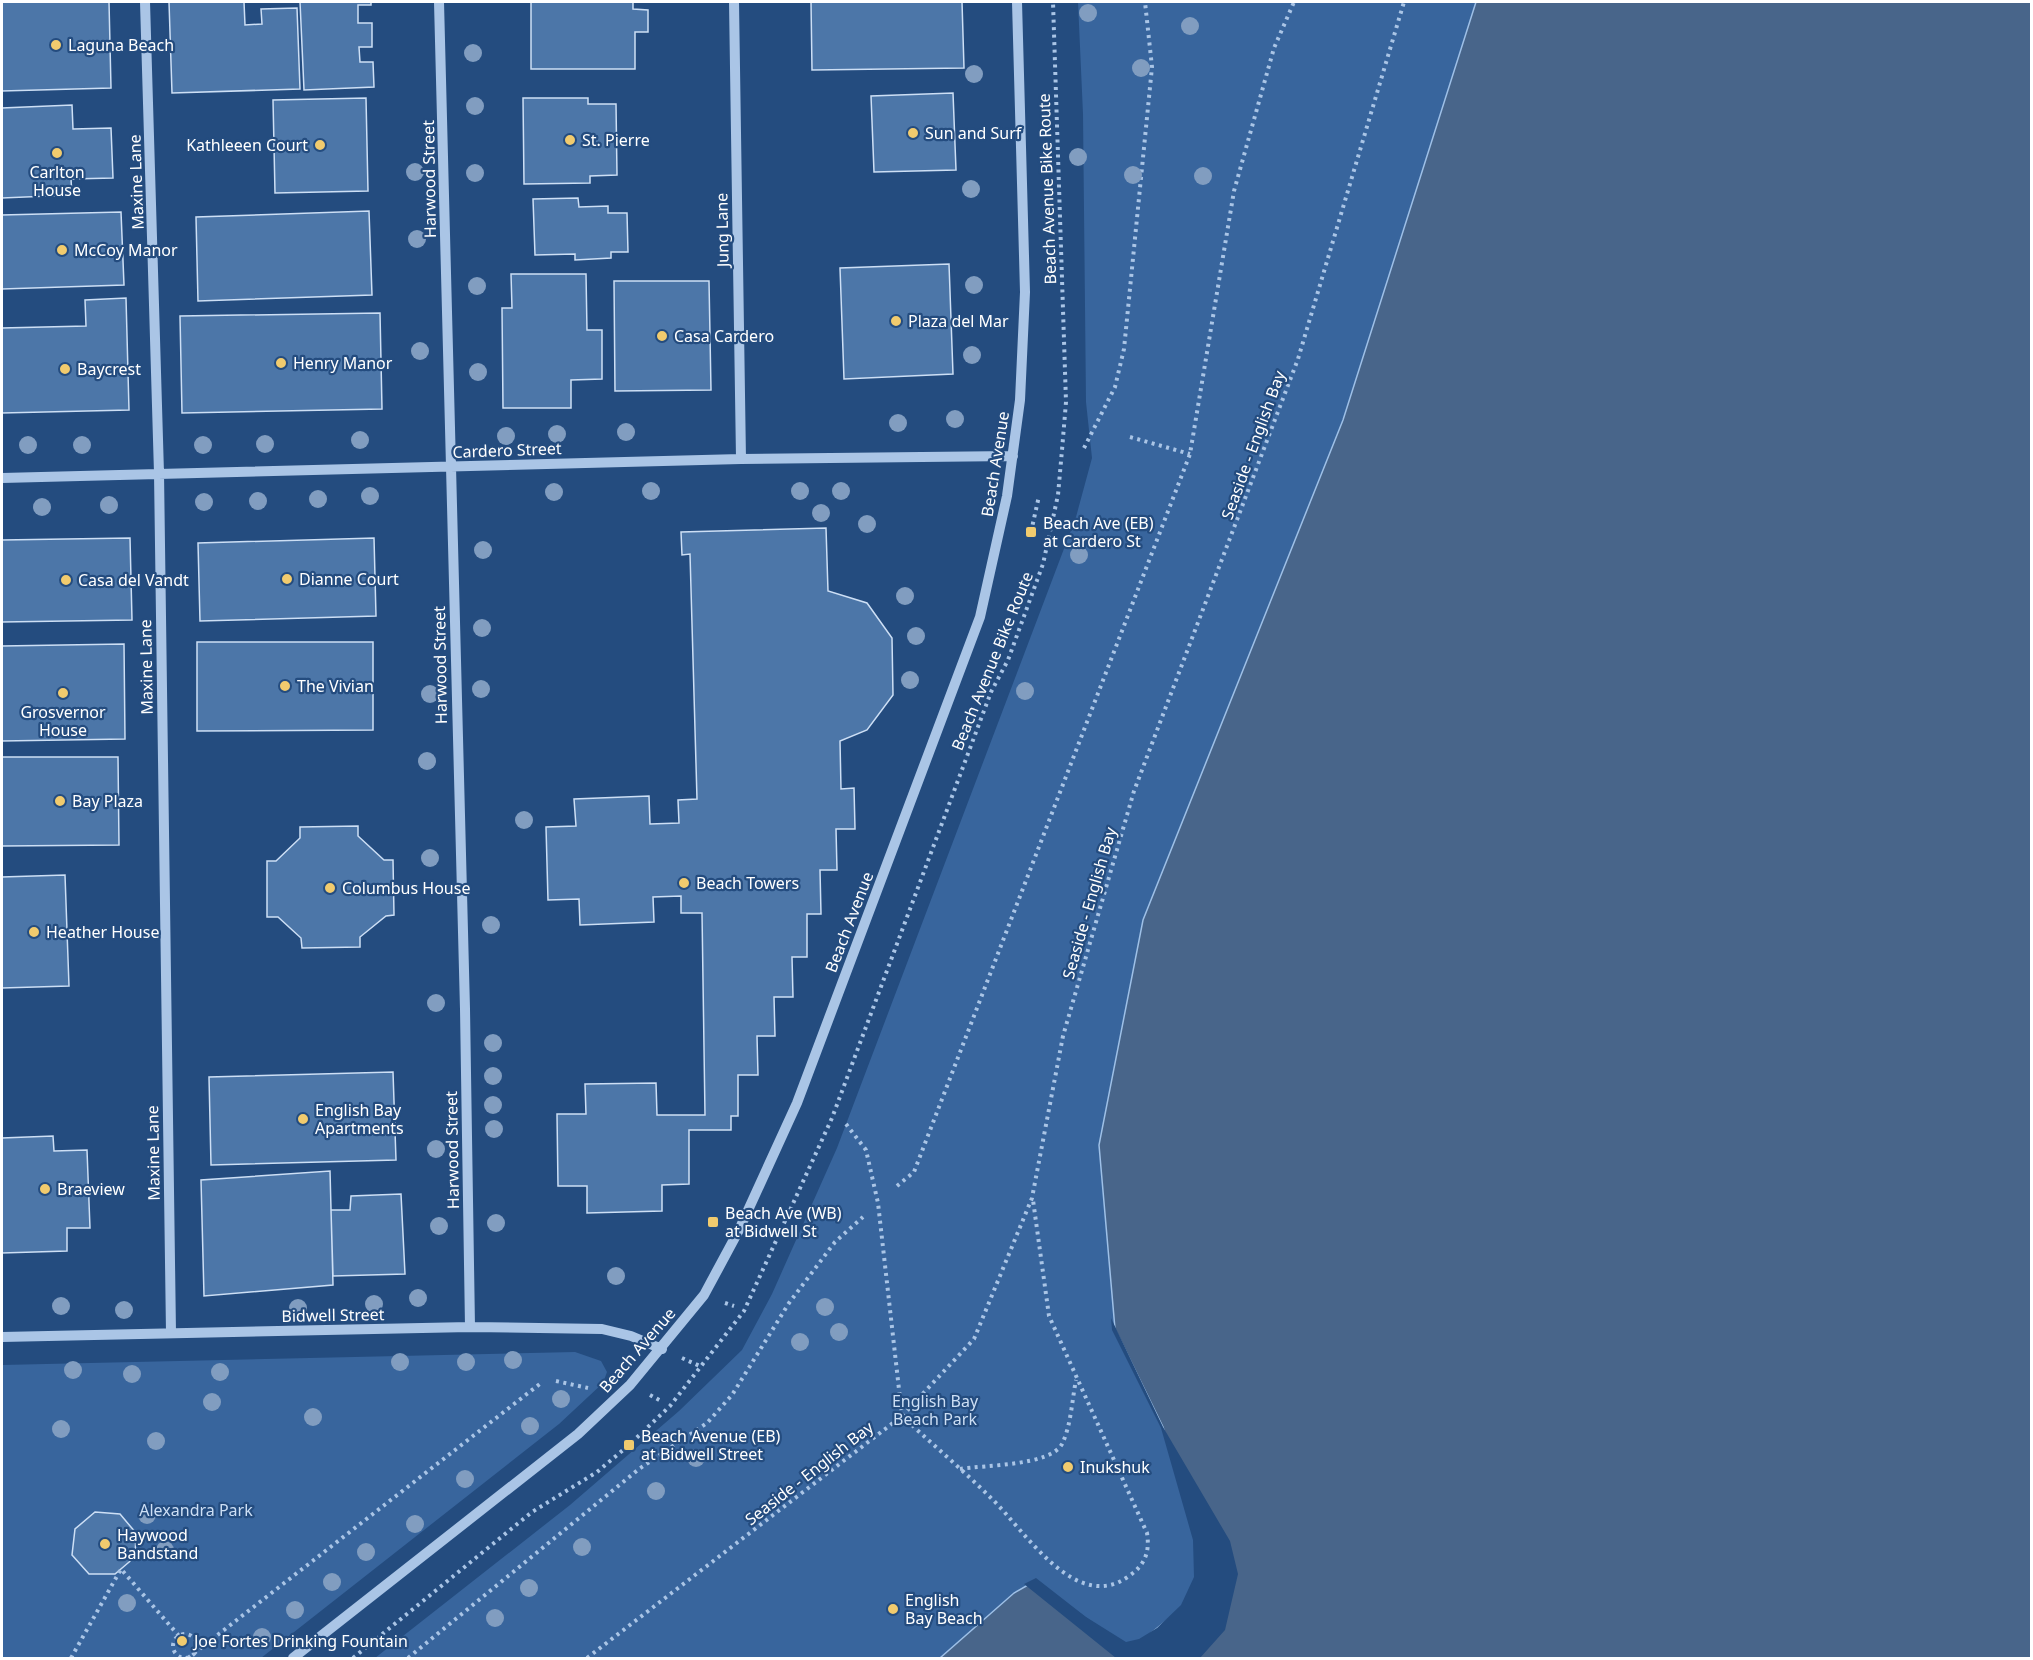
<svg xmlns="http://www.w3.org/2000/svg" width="2033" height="1660" viewBox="0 0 2033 1660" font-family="'Noto Sans',sans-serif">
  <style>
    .green { fill: #38659d }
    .water { fill: #48658a; stroke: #9ec0e7; stroke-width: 1.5 }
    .pier { fill: #244c7f }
    .building { fill: #4c76a8; stroke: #cddff5; stroke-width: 1.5 }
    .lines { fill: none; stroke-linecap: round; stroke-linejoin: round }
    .path { stroke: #aac5e6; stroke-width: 4; stroke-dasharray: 3 4.5; stroke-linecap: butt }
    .minor { stroke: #aac5e6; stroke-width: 10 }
    .tree { fill: #819dc0 }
    .poi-dot { fill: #f1cb6e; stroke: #244c7f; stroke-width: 2 }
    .labels { text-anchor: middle; stroke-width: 4.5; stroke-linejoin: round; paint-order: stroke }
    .poi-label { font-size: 16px; fill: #fff; stroke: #244c7f; text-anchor: start }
    .street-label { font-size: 16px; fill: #fff; stroke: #244c7f }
    .park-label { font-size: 16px; fill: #cddff5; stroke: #244c7f }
  </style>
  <rect width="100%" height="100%" fill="#244c7f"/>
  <path class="green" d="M1078 2H1476L1343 420 1143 920 1099 1145 1115 1329 1163 1427 1196 1540 1198 1577 1183 1607 1140 1642 1125 1645 1035 1581 1014 1593 940 1658H375L570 1505 679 1411 742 1350 772 1294 837 1148 1076 517 1092 458 1086 402 1083 114Z
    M575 1352 601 1361 607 1372 603 1383 559 1424 261 1658H2V1365Z"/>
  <path class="water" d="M1476 2H2031V1658H940L1014 1593 1035 1581 1085 1620 1125 1645 1140 1642 1183 1607 1197 1577 1196 1540 1163 1427 1115 1329 1099 1145 1143 920 1343 420Z"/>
  <path class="pier" d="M1111 1318 1163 1427 1230 1541 1238 1574 1225 1630 1200 1658H1116L1024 1584 1036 1578 1086 1617 1126 1642 1139 1639 1157 1628 1181 1605 1194 1577 1193 1540 1161 1428 1112 1330Z"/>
  <path class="building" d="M2 2H109L111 88 2 91Z
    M169 2H244L245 25 262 24 261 9 297 8 300 89 172 93Z
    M300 2H371V5H358V23H372V47H359L360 62H373L374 87 304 90Z
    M531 2H633V9L648 10V32H635V69H531Z
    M811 2H962L964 68 812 70Z
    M953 93 956 170 874 172 871 96Z
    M366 98 368 191 275 193 273 100Z
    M523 98H588V104H616L617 175 590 176V183L524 184Z
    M72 105 73 129 111 128 113 178 71 179 72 195 2 198V108Z
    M578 198 579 207 608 206V213H627L628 252H611V258L575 260V254L535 255 533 199Z
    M369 211 372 295 198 301 196 217Z
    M121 212 124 285 2 289V215Z
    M949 264 953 374 844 379 840 268Z
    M511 274H586L587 330H602V379L571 380V408H503L502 308H512Z
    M614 281H709L711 390 615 391Z
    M126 298 129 410 2 413V328L86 326 85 300Z
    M380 313 382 409 182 413 180 316Z
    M826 528 828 591 867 603 892 638 893 695 867 730 840 741 841 789 854 788 855 829H836L837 870H820L821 914H807V957H792L793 997H774L775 1036H757L758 1075H738V1116H731V1130H689V1184L662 1185V1211L587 1213V1186H558L557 1114H586L585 1084 656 1083 657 1115H705L702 913H681V896L653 897 654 922 580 925 579 899 548 900 546 827 576 826 574 799 649 796 650 824 679 823 678 800 697 799 690 554 682 555 681 532Z
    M130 538 132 620 2 622V540Z
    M374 538 376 616 200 621 198 543Z
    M197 642H373V730L197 731Z
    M124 644 125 739 2 741V646Z
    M2 757H118L119 845 2 846Z
    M358 826V836L384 860H393L394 915 386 916 360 937V947L302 948 301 938 278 917H267V861H276L300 838V827Z
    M65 875 69 986 2 988V877Z
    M393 1072 396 1160 211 1165 209 1077Z
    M53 1136 54 1151 87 1150 90 1228H67V1251L2 1253V1138Z
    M330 1171 333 1285 204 1296 201 1180Z
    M401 1194 405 1274 333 1276 331 1210H350L351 1196Z
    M95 1512 120 1514 136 1533 135 1557 115 1574H89L72 1555 75 1529Z"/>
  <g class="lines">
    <path class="path" d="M1130 437 1190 454
      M1084 448 1115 387 1124 349 1152 67 1145 2
      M1031 532 1039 496
      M846 1124 866 1150 878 1203 902 1416C932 1444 964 1471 993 1500 1025 1531 1076 1615 1129 1576 1145 1565 1150 1552 1147 1533L1049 1316 1033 1200
      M897 1186 914 1172 1190 454 1234 191 1274 48 1294 2
      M725 1303 734 1306
      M682 1358 702 1367
      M556 1381 588 1388
      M650 1395 661 1401
      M960 1469C984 1465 1050 1466 1062 1444 1071 1426 1072 1400 1076 1380
      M173 1646a12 12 0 1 1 24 0a12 12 0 1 1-24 0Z
      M71 1658 121 1569 179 1636
      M188 1658 541 1383
      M353 1658 532 1512 597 1472 629 1445 670 1406 744 1311 832 1118 991 692 1008 660 1043 564 1058 495 1062 450 1066 402 1053 2
      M408 1658 639 1469 707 1423 732 1395 789 1303 835 1242 863 1217
      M587 1658 902 1416 974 1339 1032 1198 1063 1036 1134 791 1298 359 1404 2"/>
    <path class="minor" d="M145 2 159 473 171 1333
      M439 2 465 1009 470 1327
      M734 2 741 459
      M2 478 741 459 1013 456
      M2 1337 470 1327 602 1329 631 1336 662 1349
      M293 1658 578 1434 630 1385 704 1295 739 1230 797 1103 980 617 1007 496 1020 400 1025 292 1017 2"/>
  </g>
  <g class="tree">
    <circle cx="1088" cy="13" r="9"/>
    <circle cx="1190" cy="26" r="9"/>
    <circle cx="473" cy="53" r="9"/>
    <circle cx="1141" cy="68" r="9"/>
    <circle cx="974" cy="74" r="9"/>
    <circle cx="475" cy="106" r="9"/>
    <circle cx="1078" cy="157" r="9"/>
    <circle cx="415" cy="172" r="9"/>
    <circle cx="475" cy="173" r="9"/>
    <circle cx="1133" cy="175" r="9"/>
    <circle cx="1203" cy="176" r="9"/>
    <circle cx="971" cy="189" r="9"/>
    <circle cx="417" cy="239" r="9"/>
    <circle cx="974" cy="285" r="9"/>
    <circle cx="477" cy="286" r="9"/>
    <circle cx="420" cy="351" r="9"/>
    <circle cx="972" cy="355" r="9"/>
    <circle cx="478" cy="372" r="9"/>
    <circle cx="955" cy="419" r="9"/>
    <circle cx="898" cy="423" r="9"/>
    <circle cx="626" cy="432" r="9"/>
    <circle cx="557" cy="434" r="9"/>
    <circle cx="506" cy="436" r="9"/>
    <circle cx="360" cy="440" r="9"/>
    <circle cx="265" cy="444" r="9"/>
    <circle cx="28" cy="445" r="9"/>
    <circle cx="82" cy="445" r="9"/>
    <circle cx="203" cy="445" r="9"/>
    <circle cx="651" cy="491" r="9"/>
    <circle cx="800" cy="491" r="9"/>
    <circle cx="841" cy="491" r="9"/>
    <circle cx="554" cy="492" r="9"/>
    <circle cx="370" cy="496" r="9"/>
    <circle cx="318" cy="499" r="9"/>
    <circle cx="258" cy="501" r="9"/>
    <circle cx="204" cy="502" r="9"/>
    <circle cx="109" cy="505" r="9"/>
    <circle cx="42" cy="507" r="9"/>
    <circle cx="821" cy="513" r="9"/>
    <circle cx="867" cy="524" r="9"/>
    <circle cx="483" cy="550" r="9"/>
    <circle cx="1079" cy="555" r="9"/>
    <circle cx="905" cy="596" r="9"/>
    <circle cx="482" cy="628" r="9"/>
    <circle cx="916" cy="636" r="9"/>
    <circle cx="910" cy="680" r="9"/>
    <circle cx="481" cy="689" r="9"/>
    <circle cx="1025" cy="691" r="9"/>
    <circle cx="430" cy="694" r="9"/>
    <circle cx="427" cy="761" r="9"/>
    <circle cx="524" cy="820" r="9"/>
    <circle cx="430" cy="858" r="9"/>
    <circle cx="491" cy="925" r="9"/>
    <circle cx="436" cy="1003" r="9"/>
    <circle cx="493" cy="1043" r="9"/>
    <circle cx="493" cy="1076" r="9"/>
    <circle cx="493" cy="1105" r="9"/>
    <circle cx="494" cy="1129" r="9"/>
    <circle cx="436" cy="1149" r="9"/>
    <circle cx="496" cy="1223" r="9"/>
    <circle cx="439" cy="1226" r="9"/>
    <circle cx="616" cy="1276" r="9"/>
    <circle cx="418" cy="1298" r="9"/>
    <circle cx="374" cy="1304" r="9"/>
    <circle cx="61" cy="1306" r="9"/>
    <circle cx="825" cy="1307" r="9"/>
    <circle cx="298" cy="1308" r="9"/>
    <circle cx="124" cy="1310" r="9"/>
    <circle cx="839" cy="1332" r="9"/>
    <circle cx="800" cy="1342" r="9"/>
    <circle cx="513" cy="1360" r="9"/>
    <circle cx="400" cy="1362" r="9"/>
    <circle cx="466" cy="1362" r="9"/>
    <circle cx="73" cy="1370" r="9"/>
    <circle cx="220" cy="1372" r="9"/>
    <circle cx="132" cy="1374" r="9"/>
    <circle cx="561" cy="1399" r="9"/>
    <circle cx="212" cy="1402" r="9"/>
    <circle cx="313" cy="1417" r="9"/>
    <circle cx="530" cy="1426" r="9"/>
    <circle cx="61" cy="1429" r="9"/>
    <circle cx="156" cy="1441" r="9"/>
    <circle cx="696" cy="1458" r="9"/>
    <circle cx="465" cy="1479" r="9"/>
    <circle cx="656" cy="1491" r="9"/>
    <circle cx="147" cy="1515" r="9"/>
    <circle cx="415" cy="1524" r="9"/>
    <circle cx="582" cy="1547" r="9"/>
    <circle cx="165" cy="1550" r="9"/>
    <circle cx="366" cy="1552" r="9"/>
    <circle cx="332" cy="1582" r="9"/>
    <circle cx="529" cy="1588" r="9"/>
    <circle cx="127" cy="1603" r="9"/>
    <circle cx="295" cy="1610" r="9"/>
    <circle cx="495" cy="1618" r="9"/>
    <circle cx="262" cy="1637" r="9"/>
  </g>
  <g class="poi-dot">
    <circle cx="56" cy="45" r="6"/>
    <circle cx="913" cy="133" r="6"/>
    <circle cx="570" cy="140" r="6"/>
    <circle cx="320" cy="145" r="6"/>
    <circle cx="57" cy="153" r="6"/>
    <circle cx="62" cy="250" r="6"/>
    <circle cx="896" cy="321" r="6"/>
    <circle cx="662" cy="336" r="6"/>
    <circle cx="281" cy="363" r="6"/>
    <circle cx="65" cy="369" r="6"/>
    <rect x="1025" y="526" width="12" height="12" rx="3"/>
    <circle cx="287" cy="579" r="6"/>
    <circle cx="66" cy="580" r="6"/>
    <circle cx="285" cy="686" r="6"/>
    <circle cx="63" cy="693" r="6"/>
    <circle cx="60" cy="801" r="6"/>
    <circle cx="684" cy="883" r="6"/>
    <circle cx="330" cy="888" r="6"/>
    <circle cx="34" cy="932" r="6"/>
    <circle cx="303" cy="1119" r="6"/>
    <circle cx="45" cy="1189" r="6"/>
    <rect x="707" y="1216" width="12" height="12" rx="3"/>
    <rect x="623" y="1439" width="12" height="12" rx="3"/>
    <circle cx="1068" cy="1467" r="6"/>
    <circle cx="105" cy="1544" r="6"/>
    <circle cx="893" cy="1609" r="6"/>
    <circle cx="182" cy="1641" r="6"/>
  </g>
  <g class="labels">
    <g class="poi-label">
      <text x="68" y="51">Laguna Beach</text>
      <text x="925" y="139">Sun and Surf</text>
      <text x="582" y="146">St. Pierre</text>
      <text x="308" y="151" text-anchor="end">Kathleeen Court</text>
      <text x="57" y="178" text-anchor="middle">Carlton<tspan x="57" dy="18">House</tspan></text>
      <text x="74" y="256">McCoy Manor</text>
      <text x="908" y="327">Plaza del Mar</text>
      <text x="674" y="342">Casa Cardero</text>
      <text x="293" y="369">Henry Manor</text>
      <text x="77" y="375">Baycrest</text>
      <text x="1043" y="529">Beach Ave (EB)<tspan x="1043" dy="18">at Cardero St</tspan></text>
      <text x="299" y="585">Dianne Court</text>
      <text x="78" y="586">Casa del Vandt</text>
      <text x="297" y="692">The Vivian</text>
      <text x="63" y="718" text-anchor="middle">Grosvernor<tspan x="63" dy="18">House</tspan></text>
      <text x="72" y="807">Bay Plaza</text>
      <text x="696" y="889">Beach Towers</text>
      <text x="342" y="894">Columbus House</text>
      <text x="46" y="938">Heather House</text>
      <text x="315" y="1116">English Bay<tspan x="315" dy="18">Apartments</tspan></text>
      <text x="57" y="1195">Braeview</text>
      <text x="725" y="1219">Beach Ave (WB)<tspan x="725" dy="18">at Bidwell St</tspan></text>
      <text x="641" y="1442">Beach Avenue (EB)<tspan x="641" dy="18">at Bidwell Street</tspan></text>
      <text x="1080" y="1473">Inukshuk</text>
      <text x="117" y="1541">Haywood<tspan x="117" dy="18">Bandstand</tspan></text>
      <text x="905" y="1606">English<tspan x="905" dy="18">Bay Beach</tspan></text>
      <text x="194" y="1647">Joe Fortes Drinking Fountain</text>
    </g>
    <g class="street-label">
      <text transform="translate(429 179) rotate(-91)" y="6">Harwood Street</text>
      <text transform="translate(136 182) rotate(-92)" y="6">Maxine Lane</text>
      <text transform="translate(1047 189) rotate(-92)" y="6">Beach Avenue Bike Route</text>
      <text transform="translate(722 230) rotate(-91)" y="6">Jung Lane</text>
      <text transform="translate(1253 445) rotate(-70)" y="6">Seaside - English Bay</text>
      <text transform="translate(507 450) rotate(-2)" y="6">Cardero Street</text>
      <text transform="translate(995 464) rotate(-81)" y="6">Beach Avenue</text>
      <text transform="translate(992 661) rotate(-68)" y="6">Beach Avenue Bike Route</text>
      <text transform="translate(440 665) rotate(-91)" y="6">Harwood Street</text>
      <text transform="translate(146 667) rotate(-91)" y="6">Maxine Lane</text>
      <text transform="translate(1089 903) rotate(-74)" y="6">Seaside - English Bay</text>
      <text transform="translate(849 922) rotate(-69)" y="6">Beach Avenue</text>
      <text transform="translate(452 1150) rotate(-91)" y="6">Harwood Street</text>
      <text transform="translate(153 1153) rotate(-91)" y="6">Maxine Lane</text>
      <text transform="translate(333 1315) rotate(-1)" y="6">Bidwell Street</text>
      <text transform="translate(637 1350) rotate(-49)" y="6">Beach Avenue</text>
      <text transform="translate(809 1473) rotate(-38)" y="6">Seaside - English Bay</text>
    </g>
    <g class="park-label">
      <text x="935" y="1407">English Bay<tspan x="935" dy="18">Beach Park</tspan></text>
      <text x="196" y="1516">Alexandra Park</text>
    </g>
  </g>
  <rect width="2033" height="1660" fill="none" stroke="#ffffff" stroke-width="6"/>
</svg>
